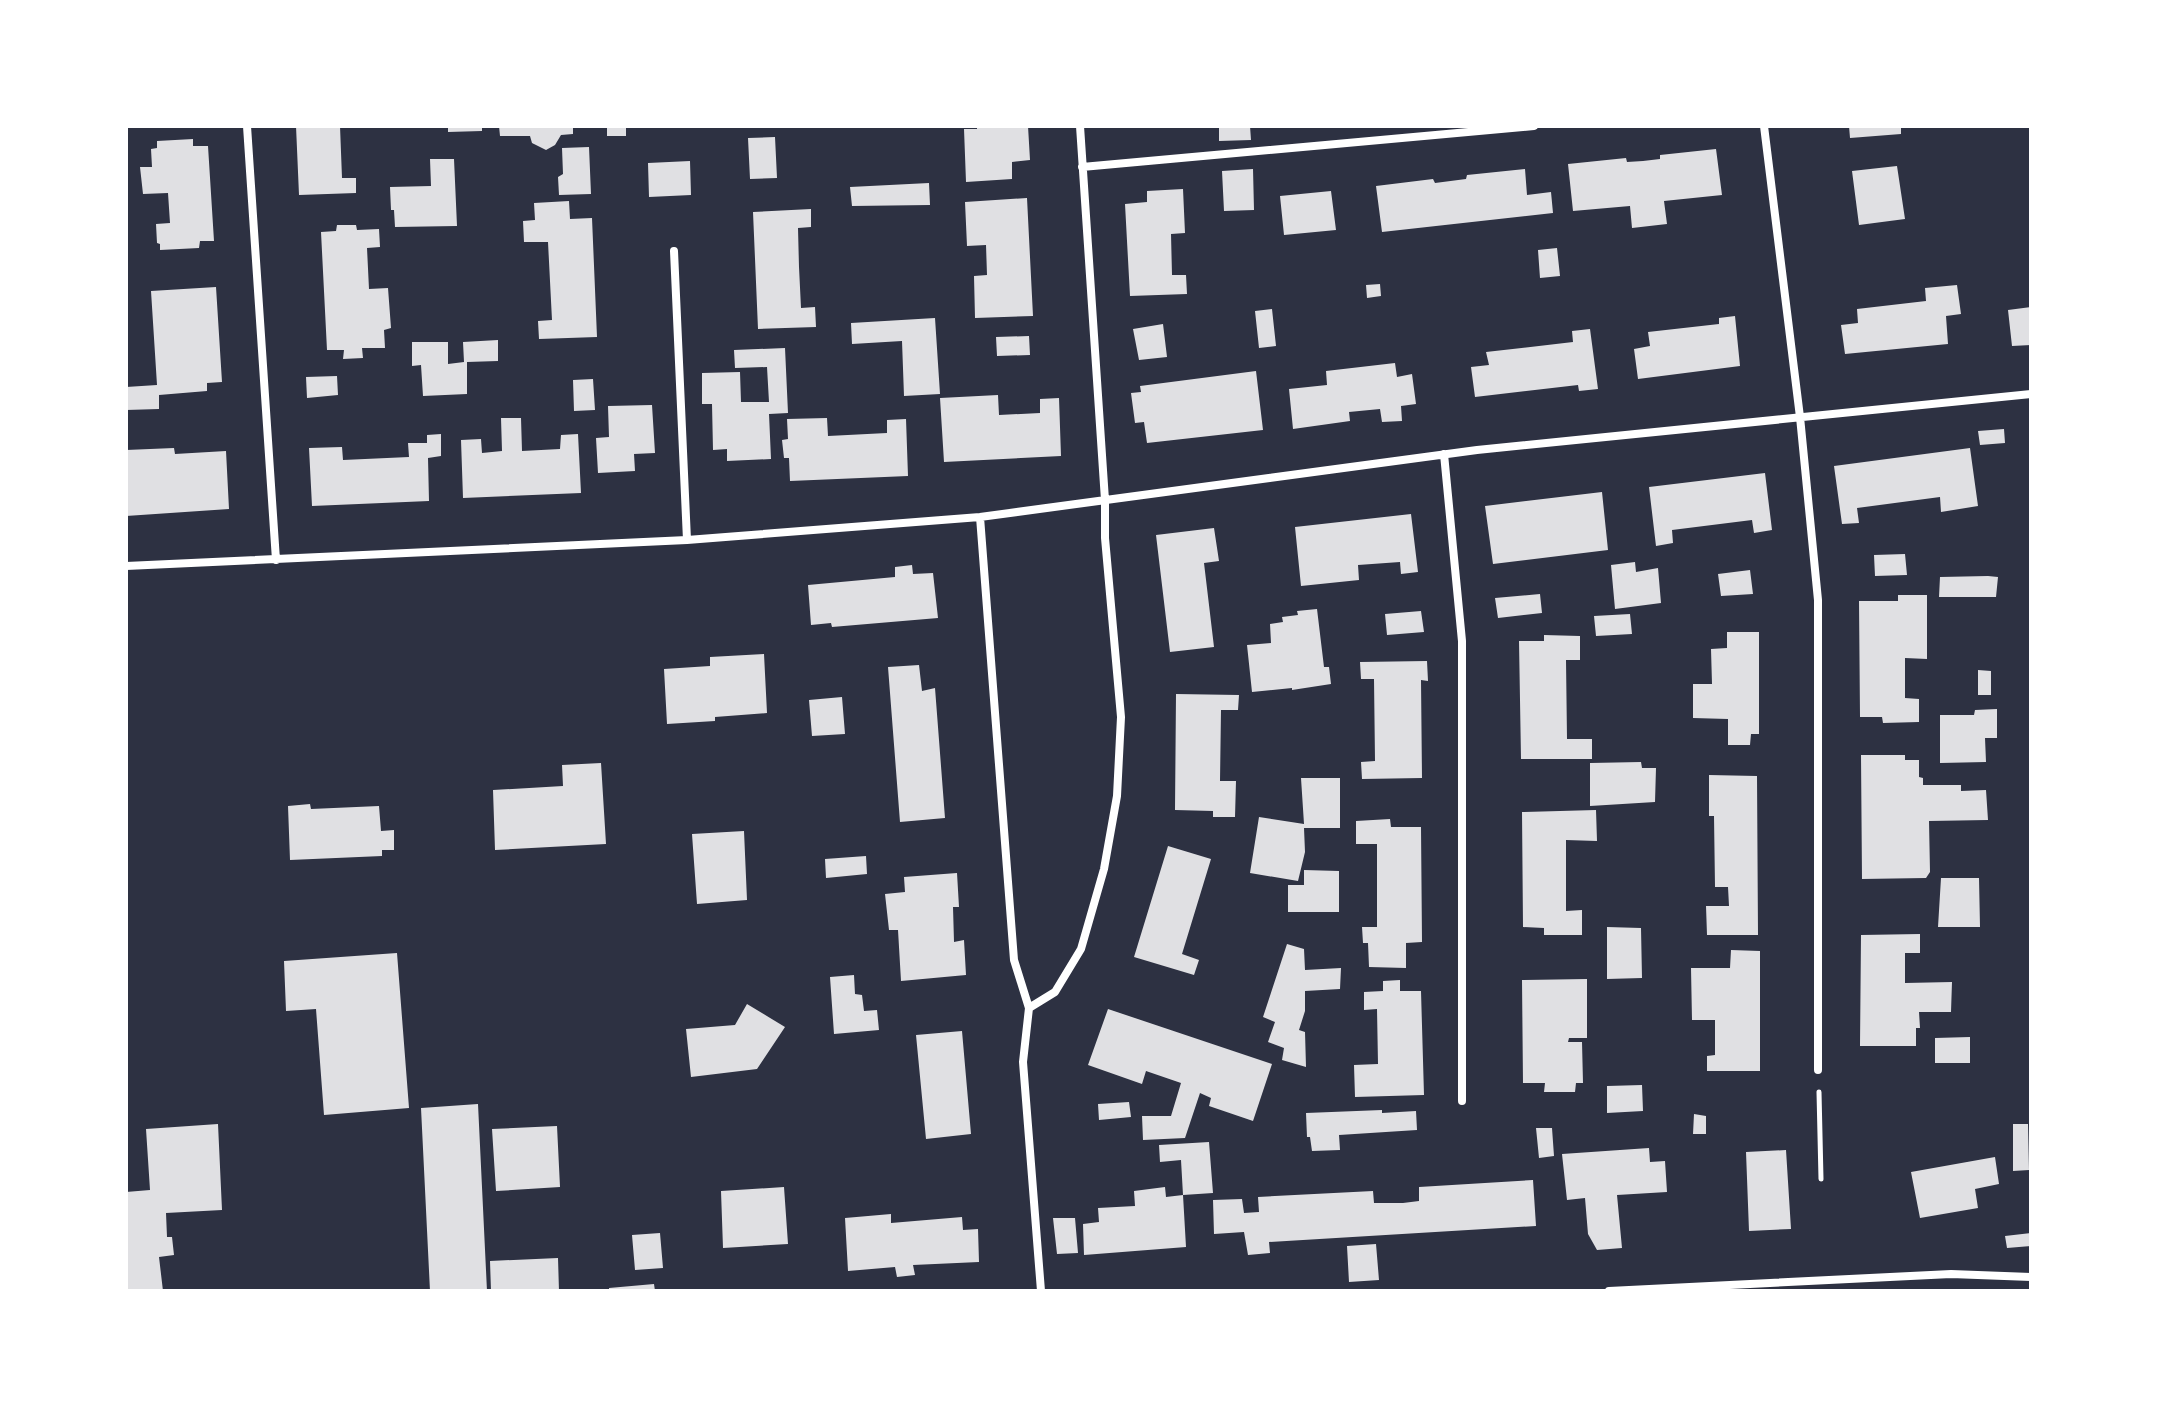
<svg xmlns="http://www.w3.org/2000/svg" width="2157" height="1417" viewBox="0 0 2157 1417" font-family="'Libre Baskerville',serif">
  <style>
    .building { fill: #e0e0e3 }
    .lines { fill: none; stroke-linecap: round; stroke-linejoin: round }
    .path { stroke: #fff; stroke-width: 5 }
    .minor { stroke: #fff; stroke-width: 8 }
  </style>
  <rect width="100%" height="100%" fill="#2d3142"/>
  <path class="building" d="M296 126H340L342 178H356V193L299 195Z
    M448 126H482V131L448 132Z
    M499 126H573V134L561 135 555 145 546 150 532 143 530 136H500Z
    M607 126H626V136H607Z
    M977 126H1028L1030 160 1012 162V179L966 182 964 129H977Z
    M1219 126H1250L1251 140 1219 141Z
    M1849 126H1901V134L1850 138Z
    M775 137 777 178 750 179 748 138Z
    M193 139V146H208L214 241H200L199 248 160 250V244L157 243 156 224 170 223 168 193 143 194 140 167H152L151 149 157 148V141Z
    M589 147 591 194 559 195 558 177 563 174 562 148Z
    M1716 149 1722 195 1664 201 1667 224 1632 228 1630 206 1573 211 1568 164 1626 158 1627 162 1643 161 1660 159V155Z
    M430 159H454L457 226 395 227 394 210H391L390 187 431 186Z
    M690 161 691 195 649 197 648 163Z
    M1897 166 1905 219 1859 225 1852 171Z
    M1253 169 1254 210 1224 211 1222 171Z
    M1525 169 1527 195 1551 192 1553 213 1382 232 1376 186 1433 179 1435 183 1466 179 1467 175Z
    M929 183 930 205 852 206 850 187Z
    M1183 189 1185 233 1171 234 1172 275H1186L1187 294 1130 296 1125 204 1147 202V191Z
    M1331 191 1336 230 1284 235 1280 196Z
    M1027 198 1033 316 975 318 974 276 987 275 986 245 967 246 965 202Z
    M569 201 570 219 592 218 597 337 539 339 538 321 552 320 548 242H524L523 221 535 220 534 203Z
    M811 209V227L798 228 799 267 801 308 815 307 816 327 758 329 753 212Z
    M337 225H356L357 230 379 229 380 247 367 248 369 289 388 288 391 328 384 330 385 348H362L363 358 343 359 344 350H327L321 232 336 231Z
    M1557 248 1560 276 1540 278 1538 250Z
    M1380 284 1381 296 1367 298 1366 285Z
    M1957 285 1961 314 1946 316 1948 344 1845 354 1841 325 1858 323 1857 309 1926 301 1925 288Z
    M216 287 222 382 207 383V391L159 395V409L126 410V387L157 385 151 291Z
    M2031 307V345L2012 346 2008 310Z
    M1272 309 1276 346 1259 348 1255 311Z
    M1735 316 1740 366 1638 379 1634 349 1650 346 1648 332 1719 324V318Z
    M935 318 940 394 904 396 902 341 852 344 851 323Z
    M1163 324 1167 357 1139 360 1133 329Z
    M1590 329 1598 389 1579 391 1578 385 1475 397 1471 367 1489 365 1486 352 1573 342 1572 331Z
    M1029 336 1030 355 997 356 996 337Z
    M498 340V361L467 362V394L423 396 421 365 412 366V342H448V364L464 362 463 342Z
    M785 348 788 413 769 414 771 459 727 461V449L713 450 712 404H702V373L740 372 741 402H769L767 367 735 368 734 350Z
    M1395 363 1397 377 1412 374 1416 404 1401 406 1402 421 1382 422 1380 409 1349 412 1350 421 1293 429 1289 389 1327 385 1326 371Z
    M1256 371 1263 430 1147 443 1144 422 1135 423 1131 393 1141 392 1140 386Z
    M337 376 338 395 307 398 306 377Z
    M593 379 595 410 574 411 573 380Z
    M998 395 999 415 1040 413V399L1059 398 1061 456 944 462 940 398Z
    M652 405 655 453 634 454 635 471 598 473 596 438 609 437 608 406Z
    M501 418H521L522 451 560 449 561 435 578 434 581 493 463 498 461 440 481 439 482 453 502 451Z
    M827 418 828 436 887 433V420L906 419 908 476 790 481 789 458H784L782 440 788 439 787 419Z
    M2004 429 2005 443 1980 445 1978 431Z
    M441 434V456L428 458 429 501 312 506 309 448 342 447 343 460 409 457 408 443H427V435Z
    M174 448 175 454 226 451 229 509 126 516V450Z
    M1970 448 1978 506 1941 512 1940 497 1857 508 1859 523 1842 524 1834 466Z
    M1765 473 1772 530 1754 533 1752 520 1672 530 1673 543 1656 546 1649 487Z
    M1602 492 1608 550 1493 564 1485 506Z
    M1411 514 1418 572 1401 574 1400 562 1358 565 1359 580 1301 586 1295 527Z
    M1214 528 1219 561 1204 563 1214 647 1170 652 1156 535Z
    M1905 554 1907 575 1875 576 1874 555Z
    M1635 562 1636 572 1658 568 1661 603 1615 609 1611 565Z
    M912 565 913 574 933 573 938 618 832 627 831 623 811 625 808 585 895 577V567Z
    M1750 570 1753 594 1721 596 1718 574Z
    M1988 576 1998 577 1996 597H1939L1940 577Z
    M1540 594 1542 613 1498 618 1495 598Z
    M1898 595H1927V659L1905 658V698L1919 699V722L1883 723 1882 717H1860L1859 601H1898Z
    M1317 609 1324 667H1329L1331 684 1292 690V688L1252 692 1247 645 1271 643 1270 624 1283 622 1282 617 1298 615 1297 611Z
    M1421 611 1424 632 1387 635 1385 614Z
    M1630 614 1632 634 1596 636 1594 616Z
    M1727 632H1759V734H1751L1750 745H1728V719L1693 718V684H1712L1711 649 1727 648Z
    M1544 635 1580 636V660H1566L1567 739H1592V759H1521L1519 641H1544Z
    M764 654 767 713 715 717V721L667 724 664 669 710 666V657Z
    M1427 661 1428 681 1421 680 1422 778 1362 779 1361 762 1375 761 1374 679H1361L1360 662Z
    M919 665 922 691 935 688 945 818 900 822 888 667Z
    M1978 670 1991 671V695H1978Z
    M1176 694 1239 695 1238 710H1221L1220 781H1236L1235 817H1213V811L1175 810Z
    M842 697 845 734 812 736 809 700Z
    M1997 709V738H1985L1986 762 1940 763V715H1974L1975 710Z
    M1861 755H1905V760H1919V777L1923 778V785H1961V791L1986 790 1988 820 1929 821 1930 872 1926 878 1862 879Z
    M1641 762 1642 768H1656L1655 802 1590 806V763Z
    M601 763 606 844 495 850 493 790 563 786 562 765Z
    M1709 775 1757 776 1758 935H1707L1706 906H1729L1728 887H1715L1714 816H1709Z
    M1301 778H1340V828H1304L1305 852 1298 881 1250 873 1259 817 1304 824Z
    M310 804 311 809 379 806 381 831 394 830V850H382V856L290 860 288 806Z
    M1596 810 1597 841 1566 840V911L1582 910V935H1544V928L1523 927 1522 812Z
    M1390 819 1391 827H1421L1422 942 1406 943V968L1369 967 1368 943H1363L1362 927H1377V844H1356V821Z
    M744 831 747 900 697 904 692 834Z
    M1168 846 1211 859 1182 954 1199 960 1194 975 1134 957Z
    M866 856 867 874 826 878 825 859Z
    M1304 870 1339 871V912H1288V885H1304Z
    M957 873 959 907H953L954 942 964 940 966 975 901 981 898 930H889L885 894 905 892 904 877Z
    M1941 878H1979L1980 927H1938Z
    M1607 927 1641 928 1642 978 1607 979Z
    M1920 934V953H1905V983L1952 982 1951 1012H1919L1920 1028H1916V1046H1860L1861 935Z
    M1287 944 1304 949 1305 970 1341 968 1340 989 1305 991V1011L1299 1030 1305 1032 1306 1067 1282 1060 1284 1048 1268 1042 1275 1022 1263 1017Z
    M1731 950 1760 951V1071H1707V1056L1715 1055V1020H1692L1691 968H1730Z
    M397 953 409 1108 324 1115 316 1009 286 1011 284 961Z
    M854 975 855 994 862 995 864 1011 877 1010 879 1030 834 1034 830 977Z
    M1587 979V1038H1569L1568 1042H1582L1583 1083H1576L1575 1092H1544L1545 1083H1523L1522 980Z
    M1400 980V991H1421L1424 1095 1355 1097 1354 1065 1378 1064 1377 1009 1364 1010V992L1383 991V981Z
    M747 1004 785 1027 757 1069 691 1077 686 1029 735 1025Z
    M1108 1009 1272 1064 1253 1121 1209 1106 1211 1098 1200 1093 1185 1138 1143 1140 1142 1116H1171L1181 1083 1146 1071 1142 1084 1088 1065Z
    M962 1031 971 1134 926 1139 916 1035Z
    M1970 1037V1063H1935V1038Z
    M1642 1085 1643 1111 1607 1113V1086Z
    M1129 1102 1131 1117 1099 1120 1098 1104Z
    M478 1104 487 1291H430L421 1108Z
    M1382 1110V1113L1416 1111 1417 1130 1339 1135 1340 1150 1312 1151 1310 1137H1307L1306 1113Z
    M1694 1114 1706 1116V1134H1693Z
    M218 1124 222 1210 166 1213 167 1237H172L174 1255 159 1257 163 1291H126V1192L150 1190 146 1129Z
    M2013 1124H2028L2029 1170 2013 1171Z
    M557 1126 560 1187 496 1191 492 1129Z
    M1536 1128H1552L1554 1156 1539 1158Z
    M1209 1142 1213 1193 1183 1195 1181 1160 1160 1162 1159 1145Z
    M1649 1148 1650 1162 1665 1161 1667 1192 1617 1195 1622 1248 1597 1250 1588 1234 1585 1198 1567 1200 1562 1154Z
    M1786 1150 1791 1229 1749 1231 1746 1152Z
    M1995 1157 1999 1184 1975 1189 1978 1208 1920 1218 1911 1172Z
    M1533 1180 1536 1226 1269 1242 1270 1253 1248 1255 1244 1232 1214 1234 1213 1200 1242 1199 1244 1213 1259 1212 1258 1197 1373 1191 1374 1203H1403L1419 1201V1187Z
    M784 1187 788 1244 723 1248 721 1191Z
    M1165 1187 1166 1197 1183 1195 1186 1247 1084 1255 1083 1224 1099 1222 1098 1208 1135 1206 1134 1191Z
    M891 1214V1223L962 1217 963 1230 978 1229 979 1262 913 1265 915 1275 897 1277 895 1267 848 1271 845 1218Z
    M1053 1218H1075L1078 1253 1057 1254Z
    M660 1233 663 1268 635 1270 632 1235Z
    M2031 1233V1246L2007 1248 2005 1236Z
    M1376 1244 1379 1280 1349 1282 1347 1246Z
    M558 1258 559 1291H491L490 1261Z
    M654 1284 655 1291H609V1288Z"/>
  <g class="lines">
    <path class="path" d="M1819 1092 1821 1179"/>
    <path class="minor" d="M247 126 276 560
      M1764 126 1800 417 1818 600V1070
      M1082 167 1534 126
      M674 251 687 540
      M1444 454 1462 641V1101
      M980 517 1014 960 1029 1008 1023 1062 1041 1291
      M126 566 687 540 980 517 1477 450 2031 394
      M1029 1008 1055 992 1081 949 1104 869 1117 796 1121 717 1105 538V500L1080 126
      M1609 1291 1951 1274 2031 1277"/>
  </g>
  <rect width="2157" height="1417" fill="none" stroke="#ffffff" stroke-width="256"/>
</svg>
